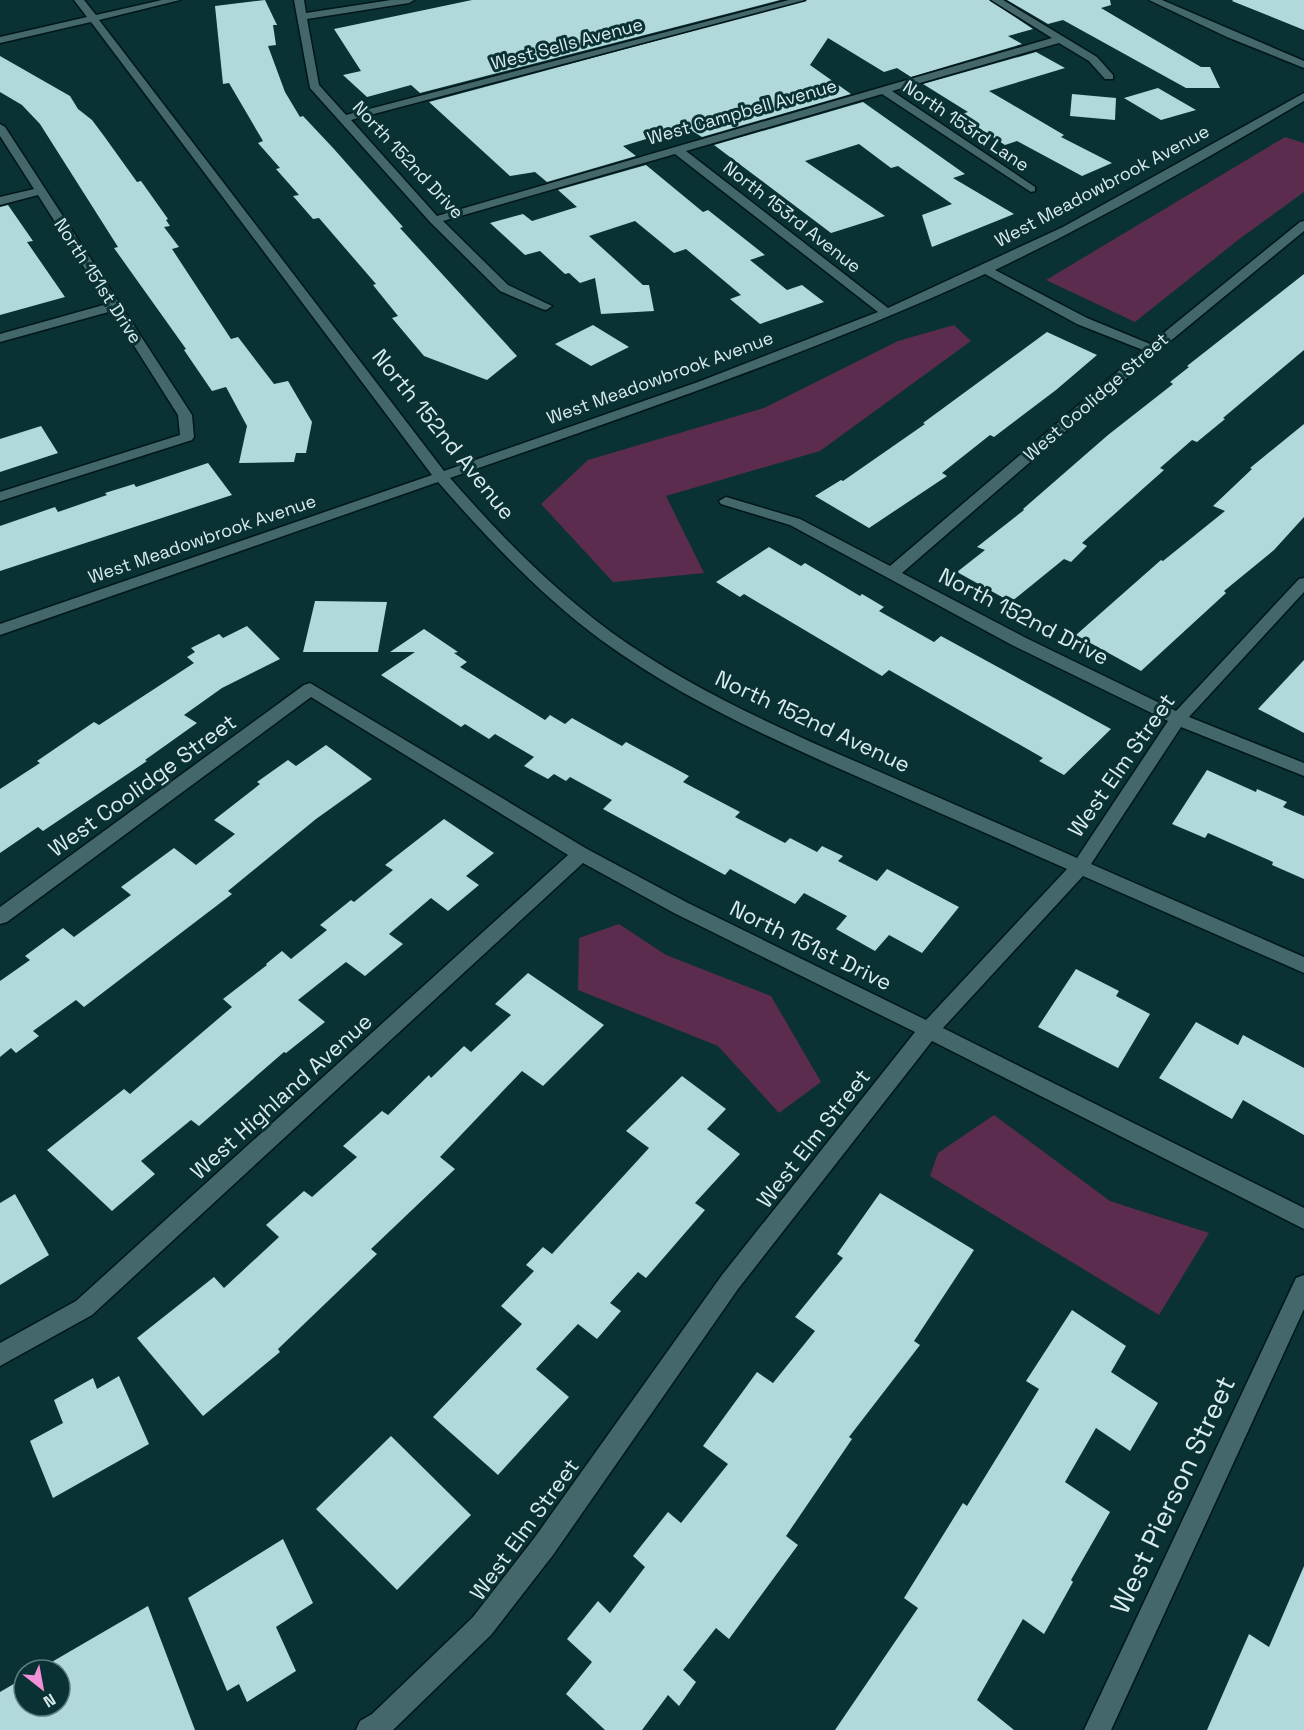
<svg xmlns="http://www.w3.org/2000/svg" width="1304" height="1730" viewBox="0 0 1304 1730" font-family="'Space Grotesk',sans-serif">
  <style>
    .green { fill: #5b2c4e }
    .building { fill: #b1d9dc }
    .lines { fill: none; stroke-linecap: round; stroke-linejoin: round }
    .minor-casing { stroke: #00171a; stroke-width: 3 }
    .minor { fill: #43676b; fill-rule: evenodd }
    .labels { text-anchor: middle; stroke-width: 6; stroke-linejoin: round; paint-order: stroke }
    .far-street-label { font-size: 18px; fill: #d8ecee; stroke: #0a3134 }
    .street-label { font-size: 22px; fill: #d8ecee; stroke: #0a3134 }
    .near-street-label { font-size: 27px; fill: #d8ecee; stroke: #0a3134 }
  </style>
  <rect width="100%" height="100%" fill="#0a3134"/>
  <path class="green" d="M1285 137 1304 143V192L1238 240 1135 322 1046 280Z
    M954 325 971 341 820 451 666 496 704 573 613 582 541 504 588 460 764 408 898 341Z
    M619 924 666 955 771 996 821 1082 779 1113 718 1046 578 990 579 938Z
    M994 1115 1110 1201 1209 1233 1159 1315 930 1176 938 1153Z"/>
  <path class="building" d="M265 0 277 25H273L276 45 268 46 285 92 300 117 303 116 334 149 403 227 400 228 517 356 487 380 424 356 392 318 398 316 373 285 376 284 319 218 313 219 293 196 299 195 276 169 280 168 258 143 263 141 229 83 223 84 215 6Z
    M472 0H780L420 93 411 85 367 97 343 75 361 71 334 29Z
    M807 0H989L1033 29 1008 36 1022 44 911 77 897 68 884 72 828 38 810 65 851 94 702 137 686 127 623 146 636 156 547 182 535 172 510 176 429 102Z
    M1007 0H1110L1111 5 1101 8 1201 67H1210L1220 88H1186L1063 20 1048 24Z
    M1233 0H1304V30L1232 1Z
    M1036 52 1065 68 989 91 1064 135 1061 137 1112 163 1082 176 1017 141 1005 145 959 115 968 112 923 84Z
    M0 56 70 96 78 109 92 120 104 136 137 182 141 181 168 219 166 220 170 226 164 227 179 247 172 249 231 339 238 337 274 384 288 381 312 422 306 453H296L294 462 239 463 247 426 226 387 212 391 184 350 186 349 114 248 118 247 40 124 22 105 0 92Z
    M1158 88 1196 110 1161 120 1124 98Z
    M1072 94 1116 98 1115 120 1070 116Z
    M863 102 965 174 953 178 1014 214 932 247 922 215 952 204 898 166 891 168 859 144 805 161 885 216 831 233 714 145Z
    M646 165 703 212 708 210 765 255 750 260 787 290 802 285 824 302 760 324 730 299 741 295 686 249 674 253 635 221 589 236 643 285H649L654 311 601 314 595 278 580 283 569 273 565 274 540 251 525 255 490 223 523 214 532 221 577 207 558 190Z
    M8 205 33 241 27 242 65 297 0 315V207Z
    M1304 274V350L1223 418 1225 419 1197 442 1192 440 1160 468 1164 470 1082 543 1087 546 1071 562 1064 559 1011 602 957 572 985 550 977 547 1024 510 1023 509 1108 435 1173 384 1170 382 1189 367 1187 366Z
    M593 325 629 347 591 366 555 344Z
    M1047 332 1097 355 1056 390 994 437 990 435 942 473 947 476 869 528 815 496 841 480 843 481 925 424 923 423Z
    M1304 424V517L1274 550 1224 591 1226 593 1141 671 1076 635 1161 560 1163 561 1225 511 1213 506 1252 469 1250 468Z
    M41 426 58 453 0 472V439Z
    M208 463 232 495 0 571V526L55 507 58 512 107 495 105 493 134 484 136 487Z
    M769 547 801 566 805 563 860 596 862 594 884 607 879 611 934 642 941 636 1111 729 1064 775 1039 761 1043 758 889 670 882 676 744 594 740 597 716 582Z
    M315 601 387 602 378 652H303Z
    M247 626 280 659 222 688 184 715 197 723 145 760 147 761 43 831 38 827 0 853V789L40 763 37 761 94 722 99 725 194 663 187 657 195 652 191 648 219 634 223 638Z
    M424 629 458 652 454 653 467 662 460 667 545 720 550 715 565 724 572 718 622 746 626 742 689 776 683 782 740 812 735 817 785 843 790 838 817 852 822 846 843 856 838 861 877 881 887 869 959 907 922 953 889 935 875 951 836 929 847 916 804 893 795 904 730 869 725 875 603 809 612 800 570 777 566 781 554 774 548 779 524 766 534 757 495 734 489 739 465 724 461 727 381 675 415 652H390Z
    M1304 660V733L1258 709Z
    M326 745 372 779 316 819 228 891 232 894 84 1007 76 1000 33 1031 39 1036 16 1053 11 1048 0 1057V981L30 960 25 956 63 928 74 937 131 895 121 887 174 848 196 865 235 834 214 820 260 784 257 782 288 760 296 766Z
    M1207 770 1256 792 1257 789 1287 802 1283 807 1304 816V879L1272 865 1273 862 1208 833 1205 838 1172 824Z
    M444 819 494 853 466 876 479 885 448 911 431 898 389 934 403 944 365 976 346 962 298 1000 325 1022 286 1053 284 1052 199 1126 191 1120 141 1161 155 1174 112 1211 47 1150 124 1089 130 1094 232 1007 223 999 267 965 266 964 282 951 291 959 327 930 320 925 351 900 354 902 393 870 385 865Z
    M1076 969 1119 991 1116 996 1150 1014 1118 1068 1038 1027Z
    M528 973 604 1025 543 1086 522 1071 440 1157 455 1169 371 1249 377 1254 278 1349 280 1352 203 1416 137 1338 214 1277 224 1288 279 1237 266 1225 304 1191 312 1197 357 1157 343 1146 382 1111 388 1115 429 1075 431 1078 464 1046 471 1052 511 1015 495 1004Z
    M1196 1022 1238 1045 1243 1035 1304 1068V1135L1243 1100 1232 1119 1159 1078Z
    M682 1076 726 1109 707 1129 740 1154 695 1203 705 1210 646 1278 638 1272 610 1303 621 1311 597 1339 578 1324 536 1369 569 1397 498 1475 433 1417 522 1324 501 1306 534 1271 526 1265 543 1247 552 1254 649 1148 626 1131Z
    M880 1193 974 1250 914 1341 920 1345 849 1437 852 1439 786 1536 798 1545 729 1639 716 1628 683 1670 696 1682 679 1706 668 1695 642 1730H605L566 1694 592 1662 567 1639 598 1601 610 1613 645 1567 633 1556 668 1512 681 1523 728 1464 703 1446 757 1372 773 1383 815 1331 795 1317 843 1258 837 1254Z
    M15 1194 49 1255 0 1285V1203Z
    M1072 1310 1126 1346 1111 1372 1158 1403 1130 1451 1096 1428 1065 1482 1110 1512 1071 1580 1073 1582 1044 1634 1023 1619 977 1700 1014 1730H835L918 1608 904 1598 963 1503 967 1506 1039 1389 1026 1381Z
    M119 1376 149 1444 53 1498 30 1441 63 1423 54 1400 93 1378 97 1389Z
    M391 1436 471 1515 397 1590 316 1509Z
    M283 1539 313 1603 276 1627 296 1671 247 1702 239 1684 227 1691 188 1598Z
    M1304 1566V1730H1207L1249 1634 1269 1647Z
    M148 1606 195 1730H0V1692L24 1678V1706H60V1670H38Z"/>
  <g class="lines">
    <g class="minor-casing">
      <path id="minor" d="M74 0H84L96 15 162 0H180L99 20 444 471 698 382 878 312 675 154 443 221 508 285 552 306 546 310 542 309 500 291 431 223 310 88 294 0H304L306 13 391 0H414L409 3 307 19 319 85 346 115 789 0H805L351 120 437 216 1052 38 991 0H1003L1097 57 1113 75V79H1105L1089 61 1059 43 892 91 1035 187V191L1031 192 882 94 686 151 888 308 1063 227 1304 93V101C1203 161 1101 219 995 270L1087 318 1150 344 1300 222 1304 221V231L1157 352 902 573 1024 637 1176 711 1299 579 1304 578V592L1189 717 1304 763V776L1181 727 1091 864 1304 957V973L1083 876 943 1028 1304 1208V1229L932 1041 738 1289 553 1555 491 1635 393 1730H356L360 1721 372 1714 473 1617 535 1537 722 1275 915 1032 674 913 583 863 92 1315 0 1366V1343L76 1301 568 855 311 697 7 922 0 924V907L304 685 310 683 587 849 688 903 926 1020 1067 869C997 838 926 807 856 776 767 737 679 697 601 640 540 595 488 539 438 482L0 635V624L432 475 91 22 0 43V37L87 17ZM985 274 1077 324 1143 350 890 566 800 519 726 497 719 501 721 504 790 525 1012 645 1168 721 1077 858C1006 827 935 796 864 765 776 727 689 688 611 632 551 588 499 534 450 478 630 415 811 354 985 274Z
        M1149 0H1162L1304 61V68L1227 37Z
        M0 124 5 127 192 415 194 437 192 440 0 501V492L180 435 178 415 112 311 0 342V334L107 304 38 195 0 205V197L34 189 0 136Z
        M1304 1275V1309L1111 1730H1084L1296 1278Z"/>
    </g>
    <use href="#minor" class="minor"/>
  </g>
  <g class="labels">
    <g class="far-street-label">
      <text transform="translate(567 44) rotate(-15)" y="6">West Sells Avenue</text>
      <text transform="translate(742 112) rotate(-16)" y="6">West Campbell Avenue</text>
      <text transform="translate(966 126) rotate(34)" y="6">North 153rd Lane</text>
      <text transform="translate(408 160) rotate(47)" y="6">North 152nd Drive</text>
      <text transform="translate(1102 186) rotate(-28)" y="6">West Meadowbrook Avenue</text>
      <text transform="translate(792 217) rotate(38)" y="6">North 153rd Avenue</text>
      <text transform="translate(98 281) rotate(57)" y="6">North 151st Drive</text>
      <text transform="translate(660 378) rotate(-20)" y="6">West Meadowbrook Avenue</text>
      <text transform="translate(1096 397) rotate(-41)" y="6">West Coolidge Street</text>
      <text transform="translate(202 539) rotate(-19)" y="6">West Meadowbrook Avenue</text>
    </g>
    <g class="street-label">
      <text transform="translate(444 434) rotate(51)" y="8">North 152nd Avenue</text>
      <text transform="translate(1024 616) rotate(27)" y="8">North 152nd Drive</text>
      <text transform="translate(813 721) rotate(25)" y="8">North 152nd Avenue</text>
      <text transform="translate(1121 765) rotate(-55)" y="8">West Elm Street</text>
      <text transform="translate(142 785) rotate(-36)" y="8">West Coolidge Street</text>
      <text transform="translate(811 945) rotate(26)" y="8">North 151st Drive</text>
      <text transform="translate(281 1096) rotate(-42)" y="8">West Highland Avenue</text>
      <text transform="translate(813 1138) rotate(-52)" y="8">West Elm Street</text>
      <text transform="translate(524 1529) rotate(-54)" y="8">West Elm Street</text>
    </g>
    <g class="near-street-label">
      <text transform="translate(1173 1495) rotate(-65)" y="9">West Pierson Street</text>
    </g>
  </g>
  <g transform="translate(42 1688) rotate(149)"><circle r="28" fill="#0a3134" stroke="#5c7c7e" stroke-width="1.5"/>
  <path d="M0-4.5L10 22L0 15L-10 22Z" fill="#f391d6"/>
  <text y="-9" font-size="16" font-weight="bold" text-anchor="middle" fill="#d8ecee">N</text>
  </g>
</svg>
